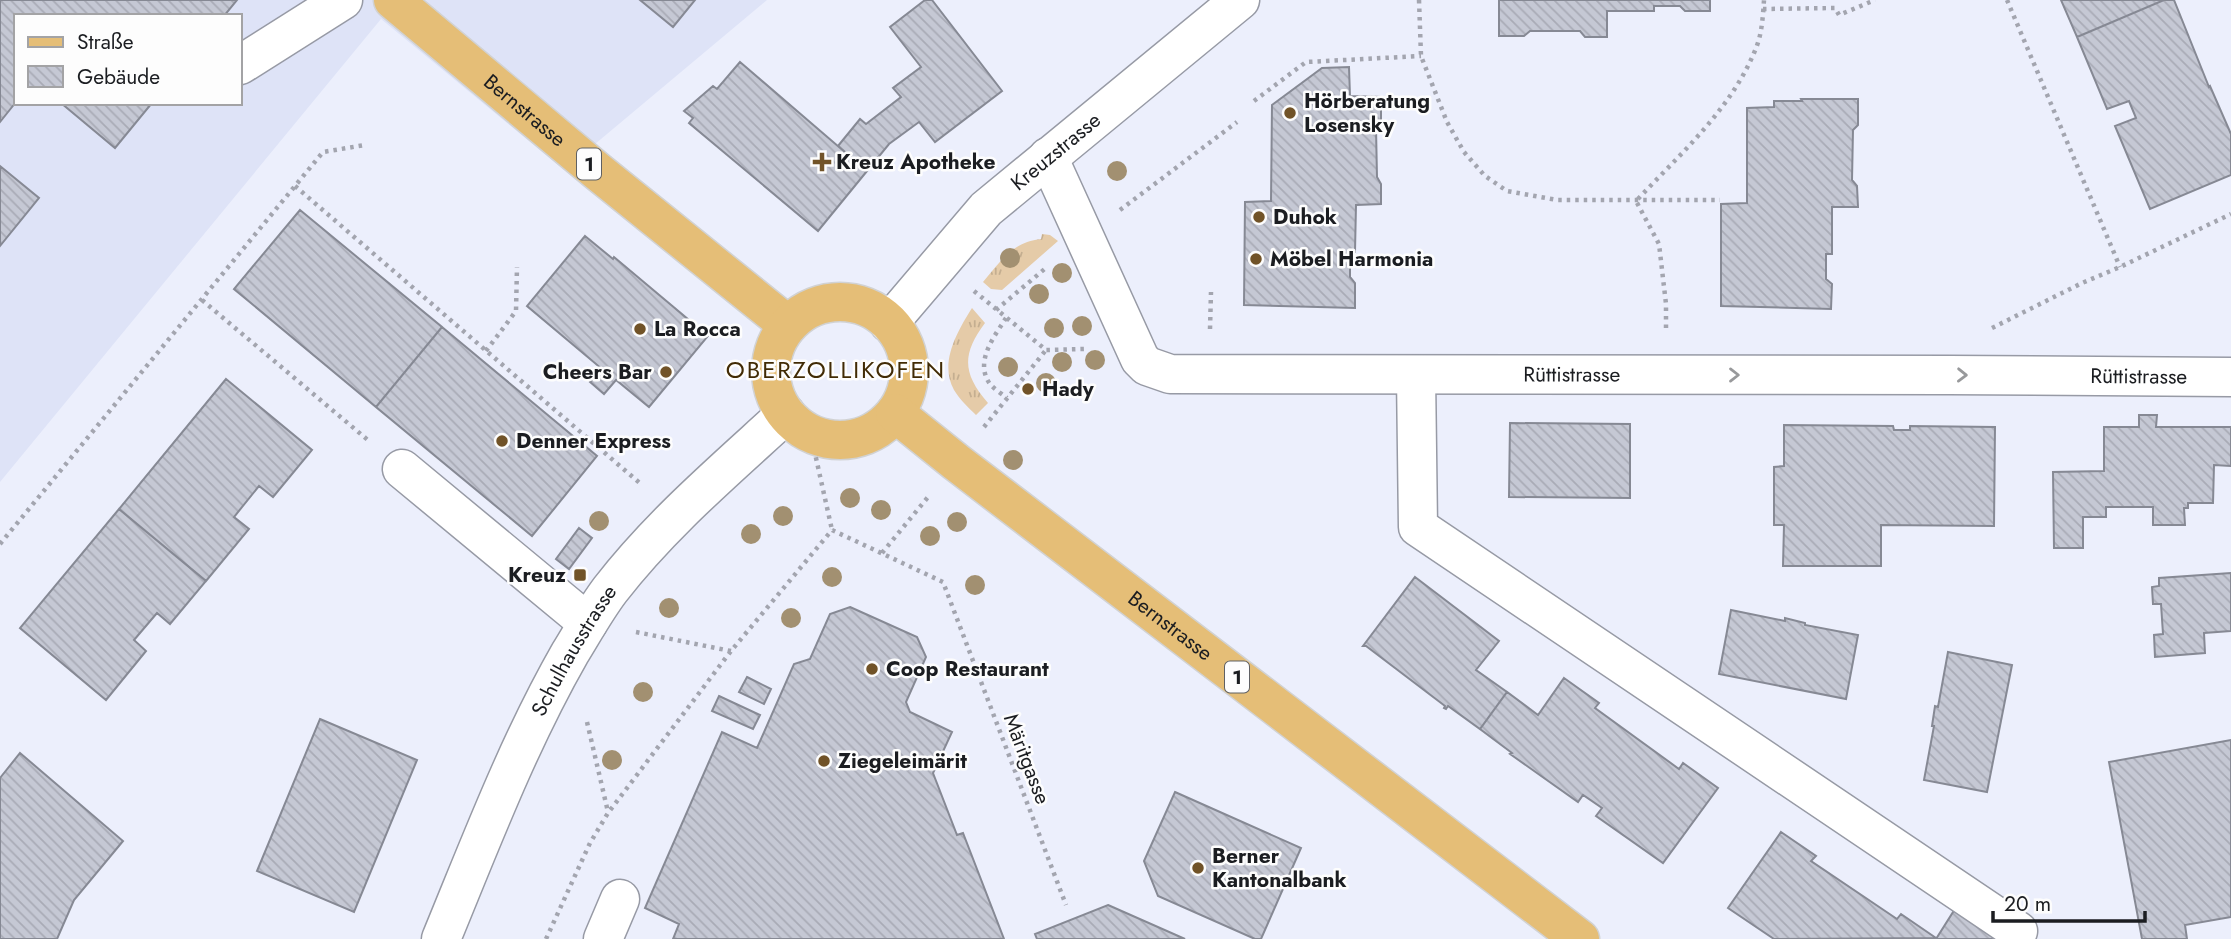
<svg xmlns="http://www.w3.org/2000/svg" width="2231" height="939" viewBox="0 0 2231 939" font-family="Jost,sans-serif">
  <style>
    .built { fill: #dee3f7; fill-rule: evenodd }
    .grass { fill: url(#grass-tufts) }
    .building { fill: url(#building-back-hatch); stroke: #868994; stroke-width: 2 }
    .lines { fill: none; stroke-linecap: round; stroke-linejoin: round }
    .minor-casing { stroke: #979aa5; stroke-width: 41 }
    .major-casing { stroke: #d1d2d3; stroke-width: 41 }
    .path { stroke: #a3a5af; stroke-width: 4.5; stroke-dasharray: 3.5 5; stroke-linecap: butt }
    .minor { stroke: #fff; stroke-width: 38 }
    .major { stroke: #e5be77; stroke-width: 38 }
    .tree { fill: #a29071 }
    .oneway { stroke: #98999b }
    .poi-dot { fill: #715328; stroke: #fdfdfd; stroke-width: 2.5 }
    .labels { text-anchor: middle; stroke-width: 5; stroke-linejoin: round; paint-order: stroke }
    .shield { fill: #fdfdfd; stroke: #5f6063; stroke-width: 2 }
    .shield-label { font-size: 19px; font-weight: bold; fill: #1b1d21 }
    .poi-label { font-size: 21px; font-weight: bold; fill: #1b1d21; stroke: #fdfdfd; text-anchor: start }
    .street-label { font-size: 21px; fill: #1b1d21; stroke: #fdfdfd }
    .quarter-label { font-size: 24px; letter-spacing: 2px; fill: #412b05; stroke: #fdfdfd }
  </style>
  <defs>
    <pattern id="grass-tufts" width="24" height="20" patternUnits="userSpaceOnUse" patternTransform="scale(1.75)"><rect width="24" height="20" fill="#e5cba8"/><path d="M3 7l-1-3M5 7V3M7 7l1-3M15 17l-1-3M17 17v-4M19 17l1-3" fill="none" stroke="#c4ae90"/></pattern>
    <pattern id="building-back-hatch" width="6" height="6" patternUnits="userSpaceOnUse" patternTransform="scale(1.75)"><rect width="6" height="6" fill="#c5c8d4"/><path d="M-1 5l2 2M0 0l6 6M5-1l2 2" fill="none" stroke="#a9abb6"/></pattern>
  </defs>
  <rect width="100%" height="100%" fill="#eceffc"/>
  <path class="built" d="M0 0H767L564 170 381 19 0 482ZM16 16H240V103H16Z"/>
  <path class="grass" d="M1042 234 1050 235 1058 241 1002 290 991 289 983 282C1001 261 1012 242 1041 239Z
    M972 308 985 323C962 354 962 373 988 403L976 415C968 407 960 400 954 390 939 363 957 332 972 308Z"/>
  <path class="building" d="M0 0H237L224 16H16V102L0 122Z
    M640 0H695L673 27Z
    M925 0H932L1002 91 935 142 919 122 889 144 867 171 838 146 860 119 866 124 901 97 893 88 921 67 890 27Z
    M1499 0H1710V11H1685L1680 6H1654V11H1607V37H1585L1580 31H1530L1524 36H1499Z
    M2061 0H2164L2077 37Z
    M2164 0H2174L2209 87 2210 86 2231 134V175L2150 209 2115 126 2136 118 2129 101 2107 109 2077 37Z
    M740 62 867 171 818 231 689 123 693 118 684 111 713 86 717 89Z
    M1349 67 1350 96 1381 97V122L1376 128 1377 177 1381 184V204L1356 205 1355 252H1350V277L1355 283V308L1244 305 1245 202 1271 201 1272 105 1322 68Z
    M1801 99H1858V125L1853 130 1852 180 1857 186 1858 207H1832V254H1826V279L1832 284 1831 309 1721 306V204L1747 203V108L1774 107V101H1802Z
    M61 103H152L115 148Z
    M0 166 39 198 0 246Z
    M300 210 442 327 376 407 234 289Z
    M585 236 613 259 614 257 708 336 649 407 616 380 604 394 590 382 602 369 527 306Z
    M442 327 597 456 532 536 376 407Z
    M226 379 312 450 273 497 259 486 234 517 249 529 206 581 119 509Z
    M2139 415H2157L2156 427H2231V466L2214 465 2213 503H2188V508H2184L2185 525H2153V507H2106V517H2083V548H2054L2053 472 2104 471V427H2139Z
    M1510 423 1630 424V498L1509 497Z
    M1784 425 1893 426 1894 430H1910V426L1995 427 1994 526 1881 525V566H1783L1784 525H1774V467L1784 466Z
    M119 509 206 581 170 624 157 613 134 640 146 651 106 700 20 628Z
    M579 528 592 538 569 569 556 559Z
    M2231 573V631L2204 633 2205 653 2155 657 2154 635 2163 634 2161 604H2153L2152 587 2159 586V578Z
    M1415 577 1499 641 1476 670 1507 692 1480 729 1448 706 1446 709 1444 708 1445 706 1366 646H1363Z
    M850 607 917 637 926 657 906 702 910 712 952 732 933 773 957 835 963 833 1004 939H673L679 924 645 908 722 732 757 748 794 664 810 659 830 614Z
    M1731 610 1785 621V618L1805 623V625L1858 635 1846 699 1719 674Z
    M1948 652 2012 665 1987 792 1924 780 1934 726H1932L1935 706 1938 707Z
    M747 677 771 689 764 704 739 692Z
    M1564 678 1599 703 1595 708 1679 769 1683 763 1718 788 1663 863 1596 816 1602 808 1583 795 1578 802 1510 754 1512 753 1480 729 1507 692 1538 715Z
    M719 696 760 715 753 729 712 711Z
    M320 719 417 760 354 912 257 871Z
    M2231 740V917L2185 925 2187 939H2142L2109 762Z
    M20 753 123 841 74 900 57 939H0V778Z
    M1175 792 1301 848 1261 939H1255L1158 896 1144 861Z
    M1781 832 1816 856 1811 861 1897 919 1901 914 1936 938 1774 939 1728 908Z
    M1108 905 1185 939H1037L1035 934Z
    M1955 909 2001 939H1936Z"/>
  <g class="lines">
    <g class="minor-casing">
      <g id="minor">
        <path d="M240 65 343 0"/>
        <path id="s1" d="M1048 157 1140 359 1147 366 1170 374 1949 375 2231 377"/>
        <path id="s2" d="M889 323 986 209 1240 0"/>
        <path d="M1416 375 1418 527 2018 931"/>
        <path d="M402 469 588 623"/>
        <path id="s3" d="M441 939C481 842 518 744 570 653 583 632 595 610 610 590 661 524 725 470 786 414"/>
        <path d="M603 939 620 899"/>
      </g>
    </g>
    <g class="major-casing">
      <g id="major">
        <path id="s4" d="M393 0 597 171 788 325"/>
        <circle cx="840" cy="371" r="69"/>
        <path id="s5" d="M895 413 956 462 1580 939"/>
      </g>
    </g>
    <path class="path" d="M1419 0 1421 56 1447 122 1464 152 1485 176 1507 191 1557 200H1720
      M2007 0 2120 267
      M1763 9 1835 8 1839 15 1875 0
      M1254 101 1306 62 1421 56
      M295 186 642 485
      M1120 210 1237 122
      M974 291 1046 350 1084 349
      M202 300 369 441
      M996 310 1047 267
      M1006 318C994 337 974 362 990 384 994 389 1002 394 1007 398
      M1666 328V304L1659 244 1636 201C1680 154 1732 109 1756 48 1762 34 1763 15 1764 0
      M1992 328 2082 283 2120 267 2231 214
      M1210 329 1211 292
      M486 351 516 311 517 267
      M984 427 1046 350
      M814 449 832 530
      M832 530 943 582 1066 905
      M0 544 323 152 365 145
      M882 553 928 497
      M636 632 731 651
      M587 722 608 812
      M546 939 590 843 608 813 731 651 832 530"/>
    <use href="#minor" class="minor"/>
    <use href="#major" class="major"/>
  </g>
  <g class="tree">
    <circle cx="1117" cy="171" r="10"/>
    <circle cx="1010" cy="258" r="10"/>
    <circle cx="1062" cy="273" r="10"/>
    <circle cx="1039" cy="294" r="10"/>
    <circle cx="1082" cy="326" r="10"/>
    <circle cx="1054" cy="328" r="10"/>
    <circle cx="1095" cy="360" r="10"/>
    <circle cx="1062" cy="362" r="10"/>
    <circle cx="1008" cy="367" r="10"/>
    <circle cx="1046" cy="383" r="10"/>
    <circle cx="1013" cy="460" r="10"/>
    <circle cx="850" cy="498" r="10"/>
    <circle cx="881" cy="510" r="10"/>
    <circle cx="783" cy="516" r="10"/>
    <circle cx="599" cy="521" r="10"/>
    <circle cx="957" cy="522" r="10"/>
    <circle cx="751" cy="534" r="10"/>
    <circle cx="930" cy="536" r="10"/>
    <circle cx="832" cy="577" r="10"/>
    <circle cx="975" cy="585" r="10"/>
    <circle cx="669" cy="608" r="10"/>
    <circle cx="791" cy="618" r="10"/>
    <circle cx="643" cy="692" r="10"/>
    <circle cx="612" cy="760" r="10"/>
  </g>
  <defs><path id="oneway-chevron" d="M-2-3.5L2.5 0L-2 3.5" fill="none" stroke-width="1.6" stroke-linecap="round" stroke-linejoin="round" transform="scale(1.75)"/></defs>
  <g class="oneway">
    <use href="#oneway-chevron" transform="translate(1734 375)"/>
    <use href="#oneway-chevron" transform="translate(1962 375) rotate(1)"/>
  </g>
  <g class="poi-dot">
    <circle cx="1290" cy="113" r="7"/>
    <path d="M818.5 151.5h7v7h7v7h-7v7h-7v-7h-7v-7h7z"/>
    <circle cx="1259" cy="217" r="7"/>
    <circle cx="1256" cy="259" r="7"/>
    <circle cx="640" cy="329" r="7"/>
    <circle cx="666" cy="372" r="7"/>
    <circle cx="1028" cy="389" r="7"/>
    <circle cx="502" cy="441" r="7"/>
    <rect x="573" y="568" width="14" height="14" rx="3.5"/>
    <circle cx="872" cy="669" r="7"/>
    <circle cx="824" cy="761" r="7"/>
    <circle cx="1198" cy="868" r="7"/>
  </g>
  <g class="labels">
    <g class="shield">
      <rect x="577" y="148.5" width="24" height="31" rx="5"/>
      <rect x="1225" y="661.5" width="24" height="31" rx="5"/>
    </g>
    <g class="shield-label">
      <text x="589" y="171">1</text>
      <text x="1237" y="684">1</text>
    </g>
    <g class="poi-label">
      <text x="1304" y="108">Hörberatung<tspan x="1304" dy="24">Losensky</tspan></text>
      <text x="836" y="169">Kreuz Apotheke</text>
      <text x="1273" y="224">Duhok</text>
      <text x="1270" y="266">Möbel Harmonia</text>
      <text x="654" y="336">La Rocca</text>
      <text x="652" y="379" text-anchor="end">Cheers Bar</text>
      <text x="1042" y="396">Hady</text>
      <text x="516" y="448">Denner Express</text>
      <text x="566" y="582" text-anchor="end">Kreuz</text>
      <text x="886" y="676">Coop Restaurant</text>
      <text x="838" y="768">Ziegeleimärit</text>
      <text x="1212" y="863">Berner<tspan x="1212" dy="24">Kantonalbank</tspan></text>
    </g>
    <g class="street-label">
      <text dy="7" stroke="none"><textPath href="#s4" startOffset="172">Bernstrasse</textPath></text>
      <text dy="7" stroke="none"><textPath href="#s2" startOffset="240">Kreuzstrasse</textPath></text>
      <text dy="7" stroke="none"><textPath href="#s1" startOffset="658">Rüttistrasse</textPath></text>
      <text dy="7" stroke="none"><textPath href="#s1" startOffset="1225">Rüttistrasse</textPath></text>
      <text dy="7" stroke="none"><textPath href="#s5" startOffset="348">Bernstrasse</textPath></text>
      <text dy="7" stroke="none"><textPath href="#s3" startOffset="318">Schulhausstrasse</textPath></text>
      <text transform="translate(1027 759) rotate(69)" y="7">Märitgasse</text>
    </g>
    <g class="quarter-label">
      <text x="836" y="378">OBERZOLLIKOFEN</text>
    </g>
  </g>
  <rect x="14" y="14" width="228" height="91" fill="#fdfdfd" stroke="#a3a3a5" stroke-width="2"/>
  <rect x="28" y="37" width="35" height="10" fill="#e5be77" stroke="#a3a3a5" stroke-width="2"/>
  <text x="77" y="49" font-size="21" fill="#1b1d21">Straße</text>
  <rect x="28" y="66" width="35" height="21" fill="url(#building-back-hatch)" stroke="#a3a3a5" stroke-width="2"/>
  <text x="77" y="84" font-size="21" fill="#1b1d21">Gebäude</text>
  <path d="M1993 911v10h152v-10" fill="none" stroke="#1b1d21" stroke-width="3.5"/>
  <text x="2004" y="911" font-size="21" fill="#1b1d21" stroke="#fdfdfd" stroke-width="5" paint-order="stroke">20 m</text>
</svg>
